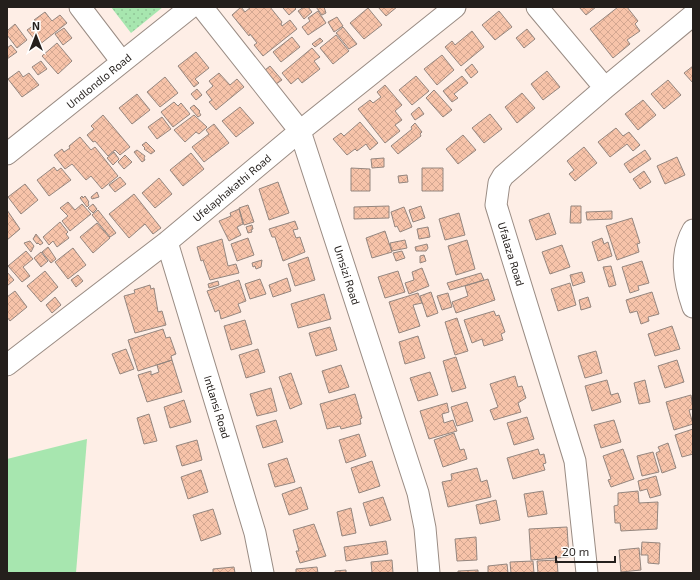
<svg xmlns="http://www.w3.org/2000/svg" width="700" height="580" viewBox="0 0 700 580" font-family="'Exo 2',sans-serif">
  <style>
    .grass { fill: url(#grass-dots) }
    .green { fill: #a7e6af }
    .building { fill: url(#building-cross-hatch); stroke: #94867f }
    .lines { fill: none; stroke-linecap: round; stroke-linejoin: round }
    .minor-casing { stroke: #9a8c84; stroke-width: 23 }
    .minor { stroke: #fff; stroke-width: 21 }
    .labels { text-anchor: middle; stroke-width: 3; stroke-linejoin: round; paint-order: stroke }
    .street-label { font-size: 11px; fill: #241f1c; stroke: #fff }
  </style>
  <defs>
    <pattern id="grass-dots" width="8" height="8" patternUnits="userSpaceOnUse"><rect width="8" height="8" fill="#a7e6af"/><path d="M2 2h.1M6 6h.1" fill="none" stroke="#90c596" stroke-width="1.8" stroke-linecap="round"/></pattern>
    <pattern id="building-cross-hatch" width="8" height="8" patternUnits="userSpaceOnUse"><rect width="8" height="8" fill="#f7c3a9"/><path d="M0 0l8 8M0 8l8-8" fill="none" stroke="#d4a791"/></pattern>
  </defs>
  <rect width="100%" height="100%" fill="#feeee6"/>
  <path class="grass" d="M111 7H163L131 33Z"/>
  <path class="green" d="M87 439 76 573H7V459Z"/>
  <path class="building" d="M241 7 245 12 251 7H270L282 22 281 24 282 26 290 20 297 29 263 56 254 45 257 43 250 34 249 36 232 15Z
    M285 7H294L296 9 289 15 283 8Z
    M304 7H308L312 12 304 19 298 11Z
    M316 7H324L326 13 322 15Z
    M378 7H397L386 16Z
    M579 7H596L586 15Z
    M618 7H627L638 21 635 24 640 31 627 40 630 44 613 58 590 29Z
    M368 8 382 25 364 39 350 23Z
    M318 11 326 23 308 35 302 27 310 21 308 18Z
    M499 11 512 27 495 40 482 25Z
    M45 12 52 21 60 15 67 23 39 45 27 30 37 23 34 20Z
    M337 17 343 26 334 32 328 22Z
    M15 24 27 40 17 48 7 35V31Z
    M343 27 357 44 349 49 336 33Z
    M64 28 72 38 63 45 55 34Z
    M527 29 535 39 524 48 516 38Z
    M472 31 484 47 461 66 445 47 452 41 455 45Z
    M336 35 349 51 333 64 320 48Z
    M292 37 300 47 281 62 273 52Z
    M320 38 323 41 315 47 312 44Z
    M57 43 72 61 58 74 42 56Z
    M11 45 17 52 7 59V48Z
    M312 48 320 57 314 61 320 69 302 83 298 78 291 84 282 73Z
    M196 52 209 68 195 79 199 83 194 87 178 66Z
    M442 55 454 70 437 85 424 69Z
    M41 61 47 69 38 75 32 67Z
    M472 64 478 72 471 78 465 70Z
    M270 66 282 80 276 84 265 70Z
    M693 66V83L684 73Z
    M19 71 23 77 29 73 39 85 22 97 8 79Z
    M547 71 560 87 543 100 531 84Z
    M219 73 230 85 237 79 244 87 216 110 209 102 212 100 206 92 213 86 209 81Z
    M416 76 429 91 412 105 399 90Z
    M462 76 468 83 454 94 458 98 452 102 443 91Z
    M165 77 178 93 160 107 147 92Z
    M668 80 681 95 664 109 651 94Z
    M385 85 402 105 395 111 402 120 395 125 400 131 385 143 358 109 370 100 373 103 381 97 377 92Z
    M197 89 202 95 196 100 191 94Z
    M434 90 452 110 443 117 426 98Z
    M522 93 535 108 517 123 505 107Z
    M137 94 150 110 132 124 119 108Z
    M643 100 656 115 638 130 625 114Z
    M174 102 178 106 181 103 190 114 173 127 161 112Z
    M194 105 200 111 199 112 201 115 198 117 190 108Z
    M240 107 254 123 236 137 222 121Z
    M419 107 424 114 415 120 411 114Z
    M490 114 502 129 484 143 472 128Z
    M103 115 130 147 120 155 115 150 108 156 95 141 93 142 87 135 94 129 91 126Z
    M194 115 207 127 199 134 196 132 185 142 174 130Z
    M162 117 171 129 157 139 148 127Z
    M360 122 378 143 370 150 366 144 357 151 355 149 347 155 333 139 341 133 344 136Z
    M415 123 422 132 420 134 421 136 398 154 391 146 412 129 411 127Z
    M214 124 229 143 204 162 192 147 209 134 206 130Z
    M616 128 623 136 629 132 640 145 633 151 627 144 610 157 598 142Z
    M463 135 476 150 458 164 446 149Z
    M80 137 91 150 95 147 118 176 102 189 91 176 86 180 72 164 65 169 54 155 62 149 64 152 70 148 69 146Z
    M146 142 155 151 151 154 144 149 145 148 142 145Z
    M584 147 597 163 575 181 569 174 574 170 567 161Z
    M137 150 145 156 144 158 145 160 142 162 134 152Z
    M645 150 651 159 630 173 624 164Z
    M114 152 119 159 113 165 107 158Z
    M191 153 204 169 183 186 170 170Z
    M125 155 132 162 124 169 118 162Z
    M677 157 685 175 665 184 657 166Z
    M384 158V167L372 168 371 159Z
    M54 167 57 171 61 168 71 180 49 196 37 180Z
    M351 168 370 169V191H351Z
    M422 168H443V191H422Z
    M644 171 651 182 640 189 633 179Z
    M407 175 408 182 399 183 398 176Z
    M120 177 126 184 115 192 109 185Z
    M159 178 172 194 155 208 142 193Z
    M278 182 289 213 269 220 259 189Z
    M25 184 38 200 21 214 8 197Z
    M97 192 99 197 92 199 91 197Z
    M134 194 161 228 153 234 145 224 129 238 109 214Z
    M82 196 83 198 85 196 89 202 88 203 89 205 87 207 80 198Z
    M68 202 75 210 82 204 91 214 70 231 62 221 68 216 60 208Z
    M93 204 97 209 93 213 88 208Z
    M248 205 254 222 244 225 239 208Z
    M389 206V218L354 219V207Z
    M421 206 425 218 413 222 409 210Z
    M571 206H581V223H570Z
    M404 207 412 227 400 232 397 226 395 227 391 212Z
    M239 209 243 224 237 227 241 235 229 241 219 221 231 216 230 213Z
    M7 210 20 229 7 240Z
    M98 210 116 233 110 237 92 215Z
    M612 211V219L587 220 586 212Z
    M459 213 465 235 445 240 439 219Z
    M549 213 556 234 536 240 529 220Z
    M632 218 640 243 637 244 639 252 617 260 606 226Z
    M295 221 298 229 293 230 296 238 300 237 305 252 283 261 275 237H272L269 229Z
    M60 222 68 232 66 234 69 238 57 247 53 241 49 245 43 237Z
    M97 223 110 238 93 253 80 237Z
    M252 225 253 229 251 230 252 232 248 233 246 227Z
    M428 227 430 237 419 239 417 229Z
    M385 231 392 252 372 258 366 238Z
    M36 234 43 243 40 245 38 243 37 244 33 239Z
    M248 238 254 255 237 261 231 244Z
    M602 238 604 244 608 242 612 256 598 261 592 242Z
    M222 239 228 266 236 264 239 273 210 280 203 260 201 261 197 247Z
    M405 240 407 248 392 251 390 243Z
    M467 240 475 269 456 275 448 246Z
    M30 241 34 246 31 252 24 243Z
    M427 244 428 248 426 251H416L415 247Z
    M562 245 570 267 550 274 542 252Z
    M48 247 56 259 51 263 42 252Z
    M73 248 86 265 68 279 55 262Z
    M26 251 33 259 23 267 30 276 22 282 8 266Z
    M402 251 405 258 396 261 393 253Z
    M41 252 48 261 41 267 34 258Z
    M424 255 426 261 420 263V256Z
    M308 257 315 280 295 286 288 264Z
    M262 260 261 267 256 269 255 266 253 267 252 263Z
    M642 261 649 283 638 286 639 290 630 293 622 267Z
    M611 266 616 285 609 287 603 267Z
    M422 268 429 286 409 294 405 283 414 280 412 272Z
    M45 271 58 287 41 302 27 286Z
    M398 271 405 292 385 298 378 277Z
    M7 272 14 280 7 286Z
    M582 272 585 282 573 286 570 275Z
    M481 273 484 280 450 290 447 283Z
    M78 275 83 281 76 287 71 280Z
    M287 278 291 291 273 297 269 285Z
    M260 279 266 294 250 299 245 284Z
    M488 279 495 300 456 313 452 302 468 296 465 286Z
    M239 280 246 301 238 304 241 312 221 319 219 310 215 312 207 291Z
    M218 281 219 285 209 288 208 284Z
    M570 283 576 305 558 311 551 289Z
    M150 285 151 289 154 288 158 312 162 311 166 325 135 333 124 296 135 293 134 290Z
    M15 291 27 307 10 321 7 317V297Z
    M431 292 438 313 427 317 420 296Z
    M652 292 659 314 648 317 649 321 641 324 637 311 630 313 626 300Z
    M418 293 422 303 413 305 420 326 399 333 389 302Z
    M448 293 452 307 442 310 437 296Z
    M324 294 331 319 298 328 291 304Z
    M55 297 61 305 52 313 46 305Z
    M588 297 591 307 581 310 579 300Z
    M494 311 496 316 499 315 505 332 501 334 503 340 484 346 482 339 472 343 464 320Z
    M457 318 468 351 455 355 445 322Z
    M245 320 252 344 231 350 224 326Z
    M672 326 680 349 655 356 648 334Z
    M330 327 337 350 316 356 309 333Z
    M163 329 166 338 170 337 176 354 171 356 172 360 138 371 128 340Z
    M418 336 425 358 405 364 399 342Z
    M126 349 134 369 120 374 112 354Z
    M258 349 265 372 246 378 239 355Z
    M596 351 602 373 585 378 578 356Z
    M456 357 466 388 452 392 443 361Z
    M172 360 182 392 147 402 138 375 151 371V375L159 372 157 365Z
    M677 360 684 382 665 388 658 366Z
    M341 365 349 387 329 393 322 371Z
    M430 372 438 395 418 401 410 378Z
    M291 373 302 404 290 409 279 377Z
    M515 376 518 387 522 386 526 398 518 403 521 412 494 420 490 410 498 407 490 384Z
    M607 380 611 395 618 393 621 402 592 411 585 386Z
    M645 380 650 402 639 404 634 383Z
    M271 388 277 411 257 416 250 394Z
    M355 394 362 418 360 419 361 424 341 429 340 426 327 429 320 404Z
    M691 395 693 409 689 410 693 424 674 430 666 402Z
    M184 400 191 422 170 428 164 407Z
    M467 402 473 421 457 426 451 407Z
    M447 403 449 412 442 414 444 423 453 420 457 431 429 439 420 411Z
    M149 414 157 441 144 444 137 418Z
    M527 417 534 439 514 445 507 423Z
    M276 420 283 442 263 448 256 426Z
    M614 420 621 442 601 448 594 425Z
    M693 429V454L682 457 675 435Z
    M454 433 460 450 464 449 467 459 443 467 434 440Z
    M359 434 366 456 346 463 339 440Z
    M197 440 202 460 182 466 176 446Z
    M668 443 676 468 662 473 656 453 660 451 658 447Z
    M538 449 540 455 544 454 546 463 543 464 545 470 513 479 507 458Z
    M623 449 634 479 611 487 608 480 611 479 603 456Z
    M653 452 659 472 642 476 637 456Z
    M287 458 295 482 275 487 268 464Z
    M372 461 380 486 359 493 351 468Z
    M477 468 481 482 487 480 491 497 448 507 442 482 452 480 451 474Z
    M201 470 208 492 188 499 181 477Z
    M656 476 661 495 650 498 647 489 640 491 638 481Z
    M301 487 308 509 289 515 282 494Z
    M543 491 547 514 528 517 524 494Z
    M638 491 639 503 658 502 657 529 621 531 620 523H615L614 506 618 505V493Z
    M383 497 391 520 370 526 363 503Z
    M496 500 500 520 480 524 476 505Z
    M351 508 356 533 342 536 337 512Z
    M213 509 221 534 201 541 193 515Z
    M314 524 326 556 300 563 296 551H299L293 530Z
    M567 527 569 557 531 560 529 529Z
    M476 537 477 560 457 561 455 539Z
    M386 541 388 554 346 561 344 547Z
    M642 542 660 543 659 564 648 563V555H641Z
    M639 548 641 570 621 572 619 550Z
    M392 560 393 573H372L371 562Z
    M557 560 558 573H538L537 561Z
    M533 561 534 573H511L510 562Z
    M507 564 508 573H488V566Z
    M234 567 235 573H213V569Z
    M317 567 318 573H296V569Z
    M346 570V573H335V571Z
    M478 570V573H458V571Z"/>
  <g class="lines">
    <g class="minor-casing">
      <path id="minor" d="M80 7 122 62
        M202 7 300 131 418 493 425 528 429 573
        M537 7 605 88
        M7 154 191 7
        M693 230C679 255 684 281 693 307
        M167 242 255 533 263 573
        M7 365 167 242 300 131 455 7
        M587 573 575 461 496 205 499 183 503 176 605 88 693 15"/>
    </g>
    <use href="#minor" class="minor"/>
  </g>
  <g class="labels">
    <g class="street-label">
      <text transform="translate(99 81) rotate(-39)" y="4">Undlondlo Road</text>
      <text transform="translate(232 188) rotate(-40)" y="4">Ufelaphakathi Road</text>
      <text transform="translate(511 254) rotate(73)" y="4">Ufalaza Road</text>
      <text transform="translate(347 275) rotate(72)" y="4">Umsizi Road</text>
      <text transform="translate(217 407) rotate(73)" y="4">Intlansi Road</text>
    </g>
  </g>
  <rect width="700" height="580" fill="none" stroke="#241f1c" stroke-width="16"/>
  <g transform="translate(36 36)" stroke="#ffffff" stroke-width="3" paint-order="stroke">
  <path d="M0-3L7 15L0 10L-7 15Z" fill="#241f1c"/>
  <text y="-6" font-size="11" font-weight="bold" text-anchor="middle" fill="#241f1c">N</text>
  </g>
  <path d="M556 556v6h59v-6" fill="none" stroke="#241f1c" stroke-width="2"/>
  <text x="562" y="556" font-size="12" fill="#241f1c" stroke="#ffffff" stroke-width="3" paint-order="stroke">20 m</text>
</svg>
